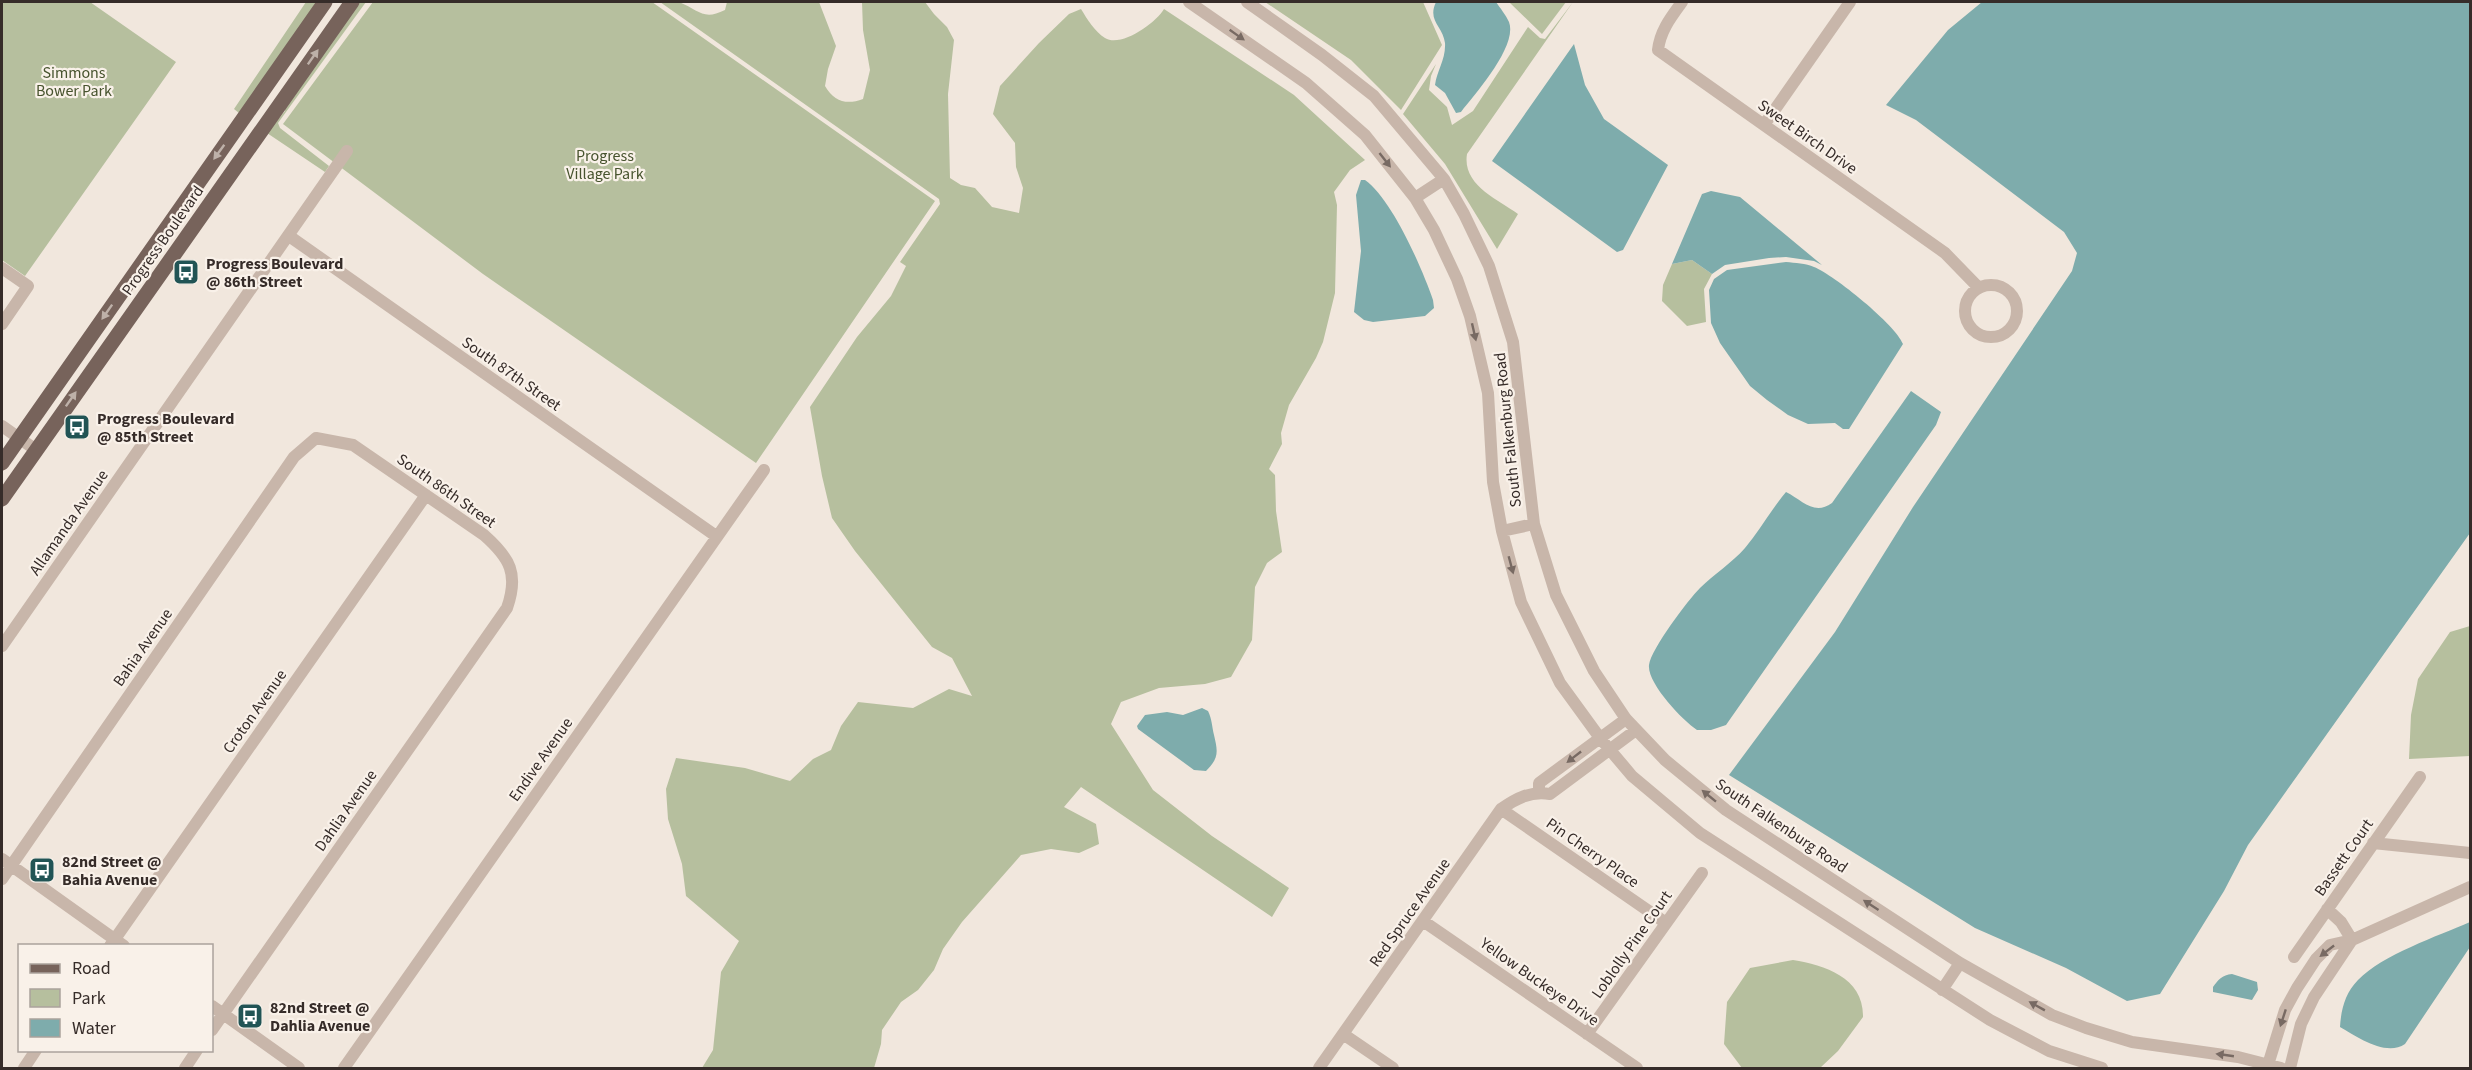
<svg xmlns="http://www.w3.org/2000/svg" width="2472" height="1070" viewBox="0 0 2472 1070" font-family="'Source Sans 3',sans-serif">
  <style>
    .green { fill: #b6bf9e }
    .water { fill: #7eacac }
    .lines { fill: none; stroke-linecap: round; stroke-linejoin: round }
    .minor { stroke: #c8b6aa; stroke-width: 12 }
    .major { stroke: #77635b; stroke-width: 15 }
    .oneway { fill: #786a63 }
    .oneway2 { fill: #beb1a9 }
    .labels { text-anchor: middle; stroke-width: 4.5; stroke-linejoin: round; paint-order: stroke }
    .park-label { font-size: 16px; fill: #47532e; stroke: #f9f1e9 }
    .street-label { font-size: 16px; fill: #362c29; stroke: #f9f1e9 }
    .poi-label { font-size: 16px; font-weight: bold; fill: #362c29; stroke: #f9f1e9; text-anchor: start }
  </style>
  <rect width="100%" height="100%" fill="#f1e7dd"/>
  <path class="green" d="M2 2H90L176 62 25 276 2 260Z
    M306 2H318L239 113 234 109Z
    M359 2H366L278 123 280 128 329 166 325 172 267 133 285 111V107Z
    M373 2H652L935 201 756 463 483 274 283 124Z
    M660 2C666 1 674 0 679 2 699 10 703 21 725 10L727 2H819L836 46 828 69 825 86C834 102 847 105 863 99L870 70 863 30 862 2H925L934 14 947 27 954 40 948 94 950 178 961 185 975 188 992 207 1019 213 1023 188 1016 167 1015 143 993 114 1000 86 1039 43 1069 14 1081 9C1087 19 1095 32 1105 38 1121 48 1156 23 1164 9L1294 95 1365 160 1350 170 1334 192 1337 205 1335 293 1323 342 1316 358 1289 405 1281 433 1282 444 1269 469 1275 475 1276 511 1282 552 1267 563 1255 587 1252 640 1231 677 1205 684 1159 688 1121 702 1111 724 1153 790 1212 836 1289 888 1272 917 1081 787 1064 807 1096 824 1099 844 1079 853 1051 849 1021 855 962 922 943 949 934 970 918 990 901 1002 882 1030 881 1044 874 1068H702L713 1050 721 972 739 941 686 896 682 864 668 819 666 789 676 758 745 768 790 781 813 759 831 750 841 726 858 702 913 708 949 689 972 696 952 658 932 647 855 551 832 518 822 476 810 407 857 337 891 296 906 266 900 262 940 204 939 199Z
    M1265 2H1423L1442 45 1401 110 1351 60Z
    M1509 2H1566L1542 34Z
    M1573 2 1467 154C1462 185 1497 199 1518 214L1497 249 1445 164 1403 114 1436 64 1431 76 1429 90 1447 107 1452 125 1473 111 1528 27 1540 38 1545 39Z
    M1692 260 1712 274 1704 289 1706 322 1687 326 1662 301 1663 285 1672 264Z
    M2470 626V756L2409 759 2411 715 2418 679 2450 632Z
    M1793 960C1825 965 1864 978 1863 1017L1838 1051 1820 1068H1742L1724 1044 1727 1002 1750 968Z"/>
  <path class="water" d="M1436 2H1496C1500 8 1506 15 1509 22 1518 46 1475 94 1461 112L1456 113 1445 93 1435 85C1437 70 1446 59 1445 43 1443 26 1427 21 1436 2Z
    M1982 2H2470V533L2248 845 2224 891 2160 994 2127 1001 2066 968 1975 928 1729 775 1835 632 1913 507 2072 271 2077 253 2064 232 1916 120 1886 105 1948 30Z
    M1574 44 1585 85 1604 119 1668 165 1623 250 1617 252 1492 161Z
    M1361 180H1365C1392 199 1422 268 1433 300L1434 308 1425 316 1373 322 1364 320 1354 312 1361 251 1356 195Z
    M1711 191 1740 197 1822 265 1814 261 1786 257 1769 258 1725 265 1712 274 1692 260 1672 264 1702 194Z
    M1786 262C1795 263 1806 263 1814 267 1834 275 1896 325 1903 344L1849 429H1843L1835 423 1808 424 1788 415 1767 400 1750 386 1720 343 1711 323 1709 290 1714 279 1727 270Z
    M1911 391 1941 412 1936 425 1726 725 1711 730H1697C1682 720 1647 683 1649 665 1651 649 1688 600 1700 588 1714 574 1732 563 1745 548 1760 530 1771 510 1786 492 1802 500 1814 516 1832 503Z
    M1202 708 1208 711C1212 719 1212 727 1214 735 1218 752 1219 758 1206 771L1194 770 1138 729 1137 726 1145 715 1167 712 1183 715Z
    M2470 922V947L2405 1044C2386 1057 2357 1037 2340 1027 2341 1010 2345 993 2358 980 2382 955 2438 936 2470 922Z
    M2232 974 2257 982 2258 990 2252 1000 2213 992V987C2218 980 2222 975 2232 974Z"/>
  <g class="lines">
    <path class="minor" d="M1189 2 1306 83 1365 135 1415 198 1434 230 1457 279 1470 316 1488 393 1493 482 1502 531 1521 602 1560 683 1600 738 1632 776 1700 833 1990 1020 2049 1051 2102 1068
      M1247 2 1322 55 1374 96 1444 179 1464 214 1489 266 1513 342 1534 524 1556 595 1594 671 1626 719 1665 760 1726 810 1960 963 2052 1015 2086 1028 2132 1042 2238 1057 2281 1068
      M1682 2C1671 17 1660 31 1658 50L1945 253 1979 288
      M1764 125 1850 2
      M1415 198 1444 179
      M289 236 716 536
      M2 268 28 286 2 324
      M1965 311a26 26 0 1 1 52 0a26 26 0 1 1-52 0Z
      M2 426 36 450
      M1502 531 1534 524
      M2 646 347 151
      M1539 792V783L1626 719
      M1501 809 1666 923
      M2373 843 2470 853
      M2 859 124 946
      M2 879 294 457 316 438 353 445 484 535C510 558 519 574 507 608L212 1030
      M2327 909 2341 922 2352 940
      M1423 921 1637 1068
      M110 946 426 495
      M2294 957 2420 777
      M1942 990 1960 963
      M212 1006 299 1068
      M1343 1034 1393 1068
      M1587 1034 1702 873
      M24 1068 36 1050
      M185 1068 197 1050
      M344 1068 764 470
      M1319 1068 1501 809C1517 798 1530 791 1550 794L1636 730
      M2267 1068 2285 1010 2297 988 2316 959 2330 945 2352 940 2470 887
      M2290 1068 2301 1024 2314 997 2352 940"/>
    <path class="major" d="M2 463 325 2
      M2 499 352 2"/>
  </g>
  <defs><path id="oneway-solid" d="M-6-.8H1V-3.2L6.5 0L1 3.2V.8H-6Z" transform="scale(1.5)"/></defs>
  <g class="oneway">
    <use href="#oneway-solid" transform="translate(1237 35) rotate(35)"/>
    <use href="#oneway-solid" transform="translate(1385 160) rotate(52)"/>
    <use href="#oneway-solid" transform="translate(1474 332) rotate(77)"/>
    <use href="#oneway-solid" transform="translate(1511 565) rotate(75)"/>
    <use href="#oneway-solid" transform="translate(1574 757) rotate(142)"/>
    <use href="#oneway-solid" transform="translate(1709 796) rotate(-141)"/>
    <use href="#oneway-solid" transform="translate(1871 905) rotate(-147)"/>
    <use href="#oneway-solid" transform="translate(2327 951) rotate(142)"/>
    <use href="#oneway-solid" transform="translate(2037 1006) rotate(-151)"/>
    <use href="#oneway-solid" transform="translate(2283 1018) rotate(108)"/>
    <use href="#oneway-solid" transform="translate(2225 1055) rotate(-172)"/>
  </g>
  <g class="oneway2">
    <use href="#oneway-solid" transform="translate(313 57) rotate(-55)"/>
    <use href="#oneway-solid" transform="translate(219 152) rotate(126)"/>
    <use href="#oneway-solid" transform="translate(107 312) rotate(125)"/>
    <use href="#oneway-solid" transform="translate(71 399) rotate(-55)"/>
  </g>
  <defs>
    <g id="bus-square" transform="scale(1.35)"><rect x="-9" y="-9" width="18" height="18" rx="4" fill="#215455" stroke="#f9f1e9"/><path d="M-5-6H5V4H4V6H2V4H-2V6H-4V4H-5ZM-3.5-4V0h7V-4ZM-3.5 1.2v1.5H-2V1.2ZM2 1.2v1.5H3.5V1.2Z" fill="#fff"/></g>
  </defs>
  <g fill-rule="evenodd">
    <use href="#bus-square" x="186" y="272"/>
    <use href="#bus-square" x="77" y="427"/>
    <use href="#bus-square" x="42" y="870"/>
    <use href="#bus-square" x="250" y="1016"/>
  </g>
  <g class="labels">
    <g class="park-label">
      <text x="74" y="78">Simmons<tspan x="74" dy="18">Bower Park</tspan></text>
      <text x="605" y="161">Progress<tspan x="605" dy="18">Village Park</tspan></text>
    </g>
    <g class="street-label">
      <text transform="translate(1808 136) rotate(35)" y="6">Sweet Birch Drive</text>
      <text transform="translate(162 240) rotate(-55)" y="6">Progress Boulevard</text>
      <text transform="translate(512 373) rotate(35)" y="6">South 87th Street</text>
      <text transform="translate(1507 430) rotate(-96)" y="6">South Falkenburg Road</text>
      <text transform="translate(447 490) rotate(35)" y="6">South 86th Street</text>
      <text transform="translate(68 522) rotate(-55)" y="6">Allamanda Avenue</text>
      <text transform="translate(142 647) rotate(-55)" y="6">Bahia Avenue</text>
      <text transform="translate(254 711) rotate(-55)" y="6">Croton Avenue</text>
      <text transform="translate(540 759) rotate(-55)" y="6">Endive Avenue</text>
      <text transform="translate(345 810) rotate(-55)" y="6">Dahlia Avenue</text>
      <text transform="translate(1782 825) rotate(34)" y="6">South Falkenburg Road</text>
      <text transform="translate(1593 852) rotate(35)" y="6">Pin Cherry Place</text>
      <text transform="translate(2343 857) rotate(-55)" y="6">Bassett Court</text>
      <text transform="translate(1409 912) rotate(-55)" y="6">Red Spruce Avenue</text>
      <text transform="translate(1631 944) rotate(-55)" y="6">Loblolly Pine Court</text>
      <text transform="translate(1540 981) rotate(35)" y="6">Yellow Buckeye Drive</text>
    </g>
    <g class="poi-label">
      <text x="206" y="269">Progress Boulevard<tspan x="206" dy="18">@ 86th Street</tspan></text>
      <text x="97" y="424">Progress Boulevard<tspan x="97" dy="18">@ 85th Street</tspan></text>
      <text x="62" y="867">82nd Street @<tspan x="62" dy="18">Bahia Avenue</tspan></text>
      <text x="270" y="1013">82nd Street @<tspan x="270" dy="18">Dahlia Avenue</tspan></text>
    </g>
  </g>
  <rect width="2472" height="1070" fill="none" stroke="#362c29" stroke-width="6"/>
  <rect x="18" y="944" width="195" height="108" fill="#f9f1e9" stroke="#aba29c" stroke-width="1.5"/>
  <rect x="30" y="964" width="30" height="9" fill="#77635b" stroke="#aba29c" stroke-width="1.5"/>
  <text x="72" y="974" font-size="18" fill="#362c29">Road</text>
  <rect x="30" y="989" width="30" height="18" fill="#b6bf9e" stroke="#aba29c" stroke-width="1.5"/>
  <text x="72" y="1004" font-size="18" fill="#362c29">Park</text>
  <rect x="30" y="1019" width="30" height="18" fill="#7eacac" stroke="#aba29c" stroke-width="1.5"/>
  <text x="72" y="1034" font-size="18" fill="#362c29">Water</text>
</svg>
